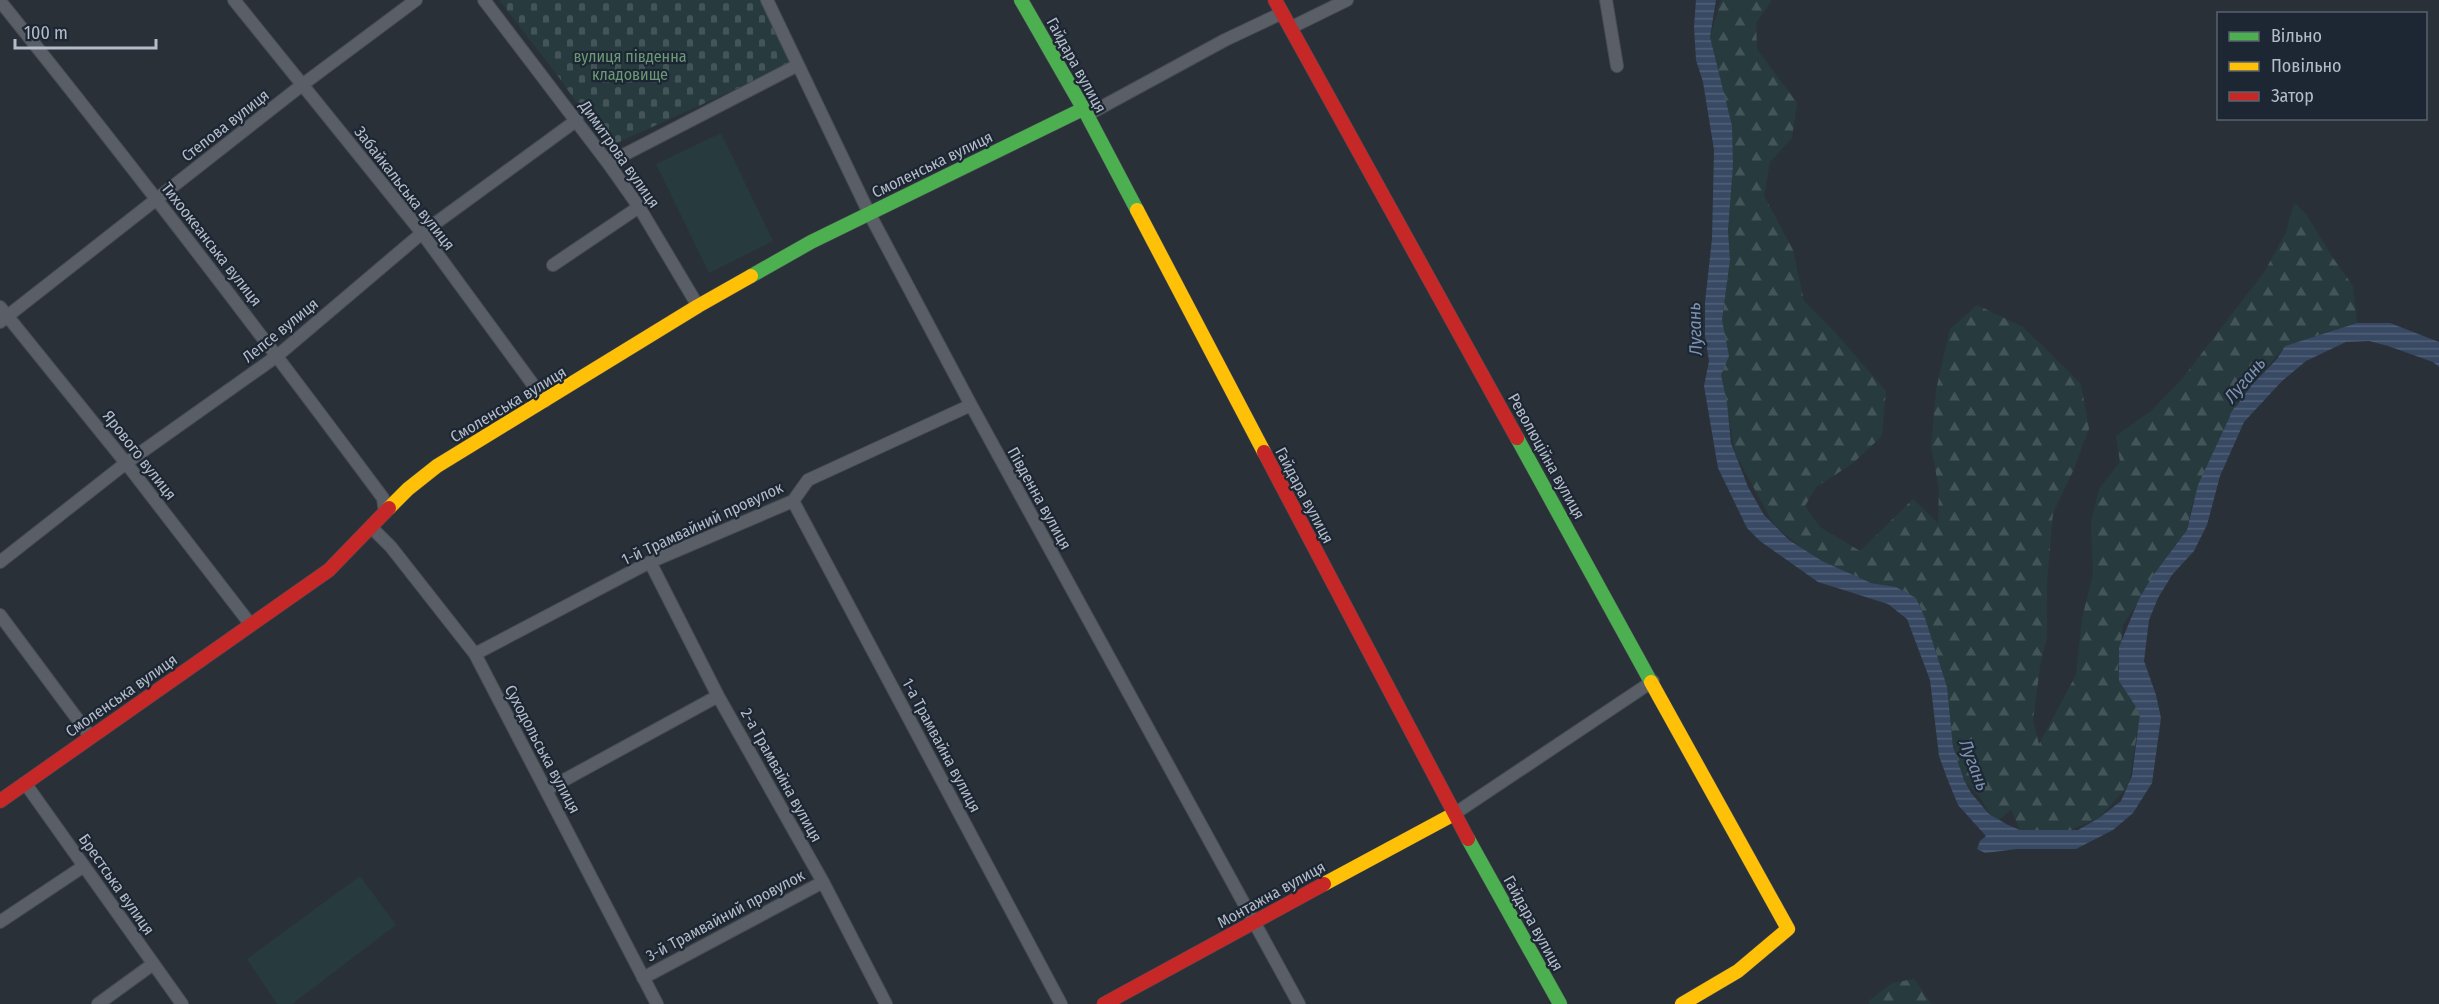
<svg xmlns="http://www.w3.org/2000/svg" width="2439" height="1004" viewBox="0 0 2439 1004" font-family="'Fira Sans Condensed',sans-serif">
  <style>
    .forest { fill: url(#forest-firs) }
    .cemetery { fill: url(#cemetery-stones) }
    .park { fill: #273a3e }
    .water { fill: url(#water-rules) }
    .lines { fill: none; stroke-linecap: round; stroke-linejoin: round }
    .street-casing { stroke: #484c53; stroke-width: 14 }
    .fast-casing { stroke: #484c53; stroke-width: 15 }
    .slow-casing { stroke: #484c53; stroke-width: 15 }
    .jam-casing { stroke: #484c53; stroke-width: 15 }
    .street { stroke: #5a5e66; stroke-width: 12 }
    .fast { stroke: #4caf50; stroke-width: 14 }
    .slow { stroke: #ffc107; stroke-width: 14 }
    .jam { stroke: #c62828; stroke-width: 14 }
    .labels { text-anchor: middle; stroke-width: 4.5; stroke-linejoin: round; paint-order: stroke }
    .park-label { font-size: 16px; fill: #6b9a76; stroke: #1d2633 }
    .street-label { font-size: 16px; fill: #b4bcc9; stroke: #1d2633 }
    .water-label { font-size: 18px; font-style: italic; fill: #7c92b1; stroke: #1d2633 }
  </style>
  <defs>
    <pattern id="forest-firs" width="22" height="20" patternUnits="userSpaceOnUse" patternTransform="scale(1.5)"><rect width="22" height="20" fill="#273a3e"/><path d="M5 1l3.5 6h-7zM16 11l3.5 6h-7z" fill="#445559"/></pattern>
    <pattern id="cemetery-stones" width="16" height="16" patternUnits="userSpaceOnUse" patternTransform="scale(1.5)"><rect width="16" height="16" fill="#273a3e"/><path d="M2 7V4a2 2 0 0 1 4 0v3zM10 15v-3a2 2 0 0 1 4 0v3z" fill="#445559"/></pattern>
    <pattern id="water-rules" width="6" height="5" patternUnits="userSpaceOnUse" patternTransform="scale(1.5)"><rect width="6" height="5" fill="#384963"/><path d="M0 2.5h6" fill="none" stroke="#526178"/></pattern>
  </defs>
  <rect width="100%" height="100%" fill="#2a3038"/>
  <path class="forest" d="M1721 0H1772L1756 23 1757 49 1797 103 1792 138 1770 162 1764 196 1793 250 1804 301 1834 331 1886 391 1882 436 1852 464 1816 487 1805 506 1820 527 1860 551 1913 499 1938 523 1939 489 1931 447 1936 390 1950 329 1977 305 2023 327 2081 384 2089 429 2073 471 2053 513 2047 582V636L2040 667 2033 721 2039 744 2076 675 2082 618 2093 575 2091 522 2099 489 2120 462 2116 436 2152 410 2182 379 2265 271 2286 232 2294 203 2306 214 2333 258 2353 286 2357 323 2285 346 2241 399 2192 504 2187 530 2123 625 2118 669 2140 713 2129 785 2099 818 2068 831 2020 830 2011 809 1999 820 1990 814 1979 796 1965 782 1953 747 1947 687 1925 618 1916 598 1896 587 1871 583 1822 561 1802 548 1774 525 1735 453 1721 375 1722 320 1730 260 1719 77 1710 37Z
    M1914 979 1932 1004H1869L1870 1000 1892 983Z"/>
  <path class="cemetery" d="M499 0H760L791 64 608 147 558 76Z"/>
  <path class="park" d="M721 133 773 241 709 273 656 164Z
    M360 876 396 925 292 1004H277L247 959Z"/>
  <path class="water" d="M1696 0H1716L1710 37 1732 126 1733 165 1728 230 1730 260 1722 320 1729 356 1721 375 1727 403 1731 443 1748 487 1764 515 1789 540 1822 561 1871 583 1896 587 1916 598 1925 618 1947 687 1953 747 1964 780 1971 793 1989 814 2008 825 2020 830H2078L2099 818 2121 801 2132 776 2140 713 2119 681V647L2139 599 2152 577 2187 530 2198 485 2232 412 2252 385 2277 359 2285 346 2357 323H2390L2439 342V367L2433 362 2388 346 2369 341 2346 342 2306 361 2282 381 2244 422 2220 476 2207 525 2194 551 2172 575 2158 598 2149 620 2144 661 2156 695 2161 718 2152 783 2133 813 2113 830 2076 849H2017L1985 853 1977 849 1980 841 1986 836 1958 805 1947 778 1939 756 1930 680 1907 619 1888 604 1818 582 1760 541 1747 528 1718 468 1704 386 1709 361 1705 336V302L1712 239 1714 150 1703 82 1696 60 1694 27Z"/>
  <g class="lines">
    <g class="street-casing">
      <path id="street" d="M234 0 422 233 545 401
        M484 0 608 163 639 207 698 306
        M767 0 869 213 971 405 1299 1004
        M1606 0 1617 66
        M0 1C131 164 258 330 383 498L385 513
        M1290 28 1347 0
        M1087 115 1225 40 1282 13
        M608 163 798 65
        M553 265 639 207
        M0 307 126 463 251 625
        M0 322 302 85 416 0
        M793 501 1061 1004
        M372 528 391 547 475 654 657 1004
        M0 562 126 463 277 356 422 233 577 120
        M650 562 718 696 823 882 886 1004
        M0 615 90 736
        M475 654 650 562 793 501 808 480 971 405
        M25 783 182 1004
        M546 790 718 696
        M1454 814 1653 681
        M0 922 84 866
        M643 978 823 882
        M98 1004 153 964"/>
    </g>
    <g class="fast-casing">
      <path id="fast" d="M1021 0 1087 115 1137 210
        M751 276 811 242 1083 109
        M1517 438 1651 682
        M1468 839 1560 1004"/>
    </g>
    <g class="slow-casing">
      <path id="slow" d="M1137 210 1264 452
        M389 508 408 489 437 466 698 306 751 276
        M1651 682 1788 929 1738 971 1682 1004
        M1324 884 1454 814"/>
    </g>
    <g class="jam-casing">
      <path id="jam" d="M1275 0 1517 438
        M1264 452 1468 839
        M0 801 329 570 389 508
        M1104 1004 1324 884"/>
    </g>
    <use href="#street" class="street"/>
    <use href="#fast" class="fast"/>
    <use href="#slow" class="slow"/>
    <use href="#jam" class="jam"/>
  </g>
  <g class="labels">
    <g class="park-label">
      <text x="630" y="62">вулиця південна<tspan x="630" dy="18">кладовище</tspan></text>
    </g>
    <g class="street-label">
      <text transform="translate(1077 65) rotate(61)" y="6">Гайдара вулиця</text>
      <text transform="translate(225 125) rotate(-38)" y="6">Степова вулиця</text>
      <text transform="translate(620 154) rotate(55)" y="6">Димитрова вулиця</text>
      <text transform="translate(932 164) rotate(-26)" y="6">Смоленська вулиця</text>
      <text transform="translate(405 188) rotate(52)" y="6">Забайкальська вулиця</text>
      <text transform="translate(212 244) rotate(52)" y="6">Тихоокеанська вулиця</text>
      <text transform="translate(280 330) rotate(-39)" y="6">Лепсе вулиця</text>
      <text transform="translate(508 404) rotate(-31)" y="6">Смоленська вулиця</text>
      <text transform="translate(140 455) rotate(52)" y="6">Ярового вулиця</text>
      <text transform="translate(1547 456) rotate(61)" y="6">Революційна вулиця</text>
      <text transform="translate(1305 495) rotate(62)" y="6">Гайдара вулиця</text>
      <text transform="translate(1040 498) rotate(61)" y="6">Південна вулиця</text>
      <text transform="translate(702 523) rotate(-25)" y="6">1-й Трамвайний провулок</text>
      <text transform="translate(121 695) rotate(-35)" y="6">Смоленська вулиця</text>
      <text transform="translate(942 745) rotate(62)" y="6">1-а Трамвайна вулиця</text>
      <text transform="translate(543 749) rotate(62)" y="6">Суходольська вулиця</text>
      <text transform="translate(782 775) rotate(61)" y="6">2-а Трамвайна вулиця</text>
      <text transform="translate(117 884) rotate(55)" y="6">Брестська вулиця</text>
      <text transform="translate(1271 894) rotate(-29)" y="6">Монтажна вулиця</text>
      <text transform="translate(725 915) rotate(-28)" y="6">3-й Трамвайний провулок</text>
      <text transform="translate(1534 923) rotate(61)" y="6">Гайдара вулиця</text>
    </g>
    <g class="water-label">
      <text transform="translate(1695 329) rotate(-92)" y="6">Лугань</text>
      <text transform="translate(2245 380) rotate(-50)" y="6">Лугань</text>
      <text transform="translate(1974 765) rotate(69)" y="6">Лугань</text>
    </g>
  </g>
  <rect x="2217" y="12" width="210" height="108" fill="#1d2633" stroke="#59626f" stroke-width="1.5"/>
  <rect x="2229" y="32" width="30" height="9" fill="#4caf50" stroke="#59626f" stroke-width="1.5"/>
  <text x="2271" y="42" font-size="18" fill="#b4bcc9">Вільно</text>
  <rect x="2229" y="62" width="30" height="9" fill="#ffc107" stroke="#59626f" stroke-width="1.5"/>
  <text x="2271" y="72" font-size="18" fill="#b4bcc9">Повільно</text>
  <rect x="2229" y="92" width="30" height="9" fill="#c62828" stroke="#59626f" stroke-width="1.5"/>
  <text x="2271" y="102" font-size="18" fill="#b4bcc9">Затор</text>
  <path d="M15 39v9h141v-9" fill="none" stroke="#b4bcc9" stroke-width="3"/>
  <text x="24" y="39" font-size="18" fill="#b4bcc9" stroke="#1d2633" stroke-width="4.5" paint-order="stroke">100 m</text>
</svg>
